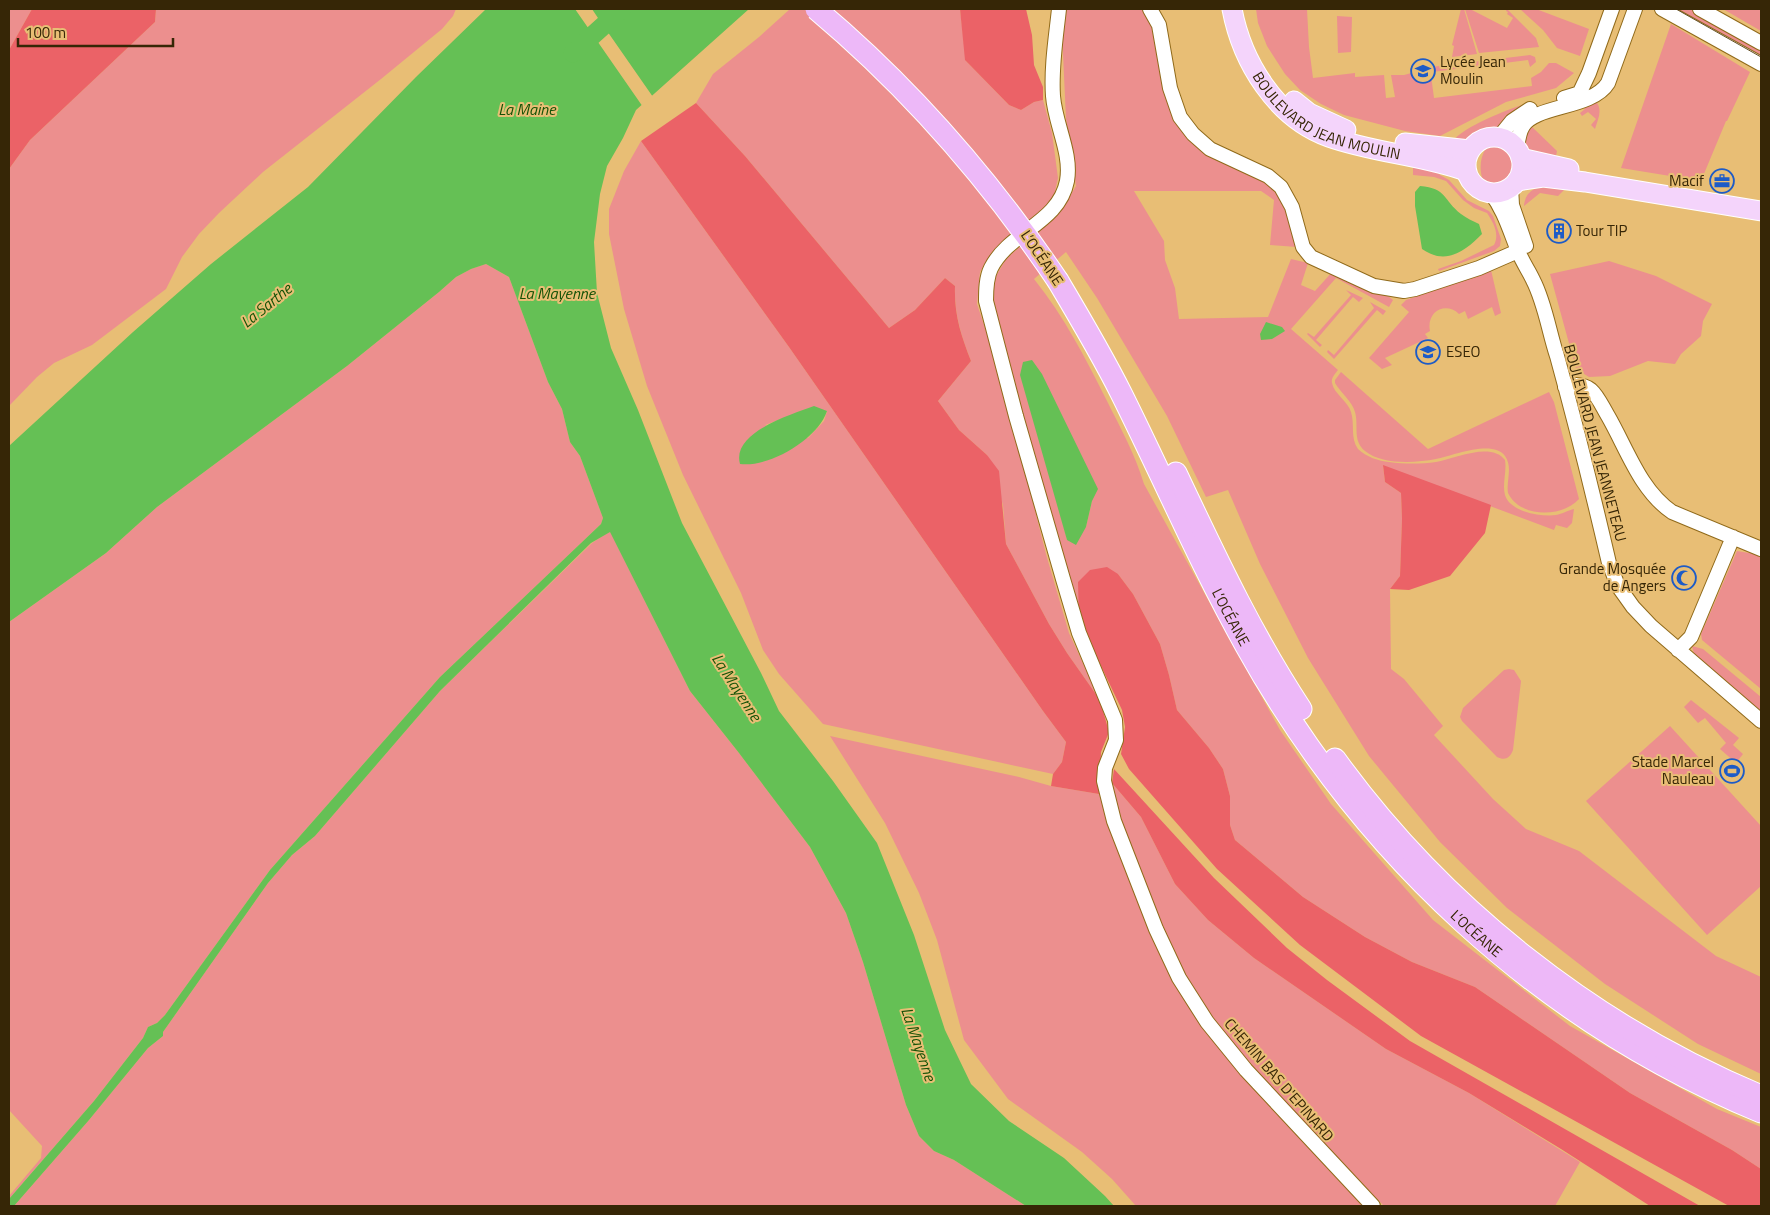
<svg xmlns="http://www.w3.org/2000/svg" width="1770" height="1215" viewBox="0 0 1770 1215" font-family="'Titillium Web',sans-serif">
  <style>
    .green { fill: #ec8f8e; fill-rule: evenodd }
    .forest { fill: #eb6267 }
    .water { fill: #65c055 }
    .pier { fill: #e8be75 }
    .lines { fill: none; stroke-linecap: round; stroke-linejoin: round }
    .river { stroke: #65c055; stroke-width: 19 }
    .minor-casing { stroke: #906a1a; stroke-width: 16 }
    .major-casing { stroke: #fff; stroke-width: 21 }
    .highway-casing { stroke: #fff; stroke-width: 23 }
    .minor { stroke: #fff; stroke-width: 14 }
    .major { stroke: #f4d4fb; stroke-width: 19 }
    .highway { stroke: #edb8f8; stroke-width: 21 }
    .tram { stroke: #664f24; stroke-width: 1 }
    .highway-bridge-casing { stroke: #fff; stroke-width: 23; stroke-linecap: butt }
    .highway-bridge { stroke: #edb8f8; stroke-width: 21 }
    .labels { text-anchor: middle; stroke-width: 4; stroke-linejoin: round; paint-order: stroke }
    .poi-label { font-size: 15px; fill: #362606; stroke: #e8be75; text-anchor: start }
    .street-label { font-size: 15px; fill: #362606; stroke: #e8be75 }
    .water-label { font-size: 16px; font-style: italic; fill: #145206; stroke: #e8be75 }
  </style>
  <rect width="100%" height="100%" fill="#e8be75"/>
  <path class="green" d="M9 9H32L9 50Z
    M156 9H456L453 16 442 29 381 79 263 172 219 213 199 234 182 257 166 289 92 345 54 363 37 377 9 406V169L30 140 155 22Z
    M790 9H960L966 61 1009 105 1021 110 1034 102 1043 100 1052 133 1058 178 1054 196 1042 211 992 252 980 272 977 304 1000 372 1046 554 1069 633 1100 700 1067 653 1049 624 1006 544 1003 505 987 455 959 430 938 401 971 361C961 335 954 314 955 286L945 278 915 310 889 328 745 156 696 103 713 74 759 37Z
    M1066 9H1143L1155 33 1188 135 1266 181 1282 197 1297 247 1270 245 1274 200 1261 191H1134L1164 241 1165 260 1175 288 1179 319 1268 317 1291 259 1308 263 1301 285 1315 291 1333 271 1389 292 1388 296 1393 300 1389 307 1336 278 1291 329 1338 370C1335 374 1331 378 1332 383 1334 394 1348 401 1351 412 1355 424 1350 438 1358 449 1366 457 1379 461 1389 462 1404 464 1421 464 1436 462 1454 459 1491 441 1505 460 1507 472 1502 484 1505 495 1510 512 1541 517 1556 515 1562 514 1569 510 1574 509L1572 523 1567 528 1556 525 1554 530 1383 466 1385 482 1401 493 1402 519 1400 576 1390 589 1391 669 1404 679 1443 726 1434 735 1493 799 1526 829 1579 851 1716 956 1761 977V1074L1698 1044 1605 984 1507 908 1440 842 1369 756 1308 658 1260 564 1228 490 1206 497 1167 416 1097 298 1066 252 1034 279C1064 316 1086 359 1107 401 1121 429 1135 454 1144 484L1280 730 1331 804 1433 920 1570 1026 1717 1109 1761 1127V1169L1732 1150 1630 1093 1475 987 1412 962 1365 937 1303 897 1235 840 1230 825V796L1223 769 1209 748 1177 710 1169 675 1160 644 1133 594 1118 574 1079 620 995 317 993 281 1006 259 1062 209 1076 186 1066 119 1062 32ZM1092 501 1086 527 1067 540 1061 516Z
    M1256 9H1307L1309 47 1313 78 1355 73V77L1384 75 1386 98 1395 97 1391 75H1404L1430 68 1434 98 1532 86 1531 78 1541 72 1549 63H1556L1574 73 1556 88 1506 102 1440 136 1405 131 1344 115 1321 104 1300 90 1285 74 1267 46 1258 23Z
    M1461 9H1464L1477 54 1452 57 1454 46 1452 45Z
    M1465 9H1470L1507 28 1513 18 1507 14 1508 12 1506 11 1507 9 1536 38 1539 47 1479 53Z
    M1520 9H1536L1589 29 1580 56 1557 48 1543 30Z
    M1671 9H1691L1761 48V60Z
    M1723 9H1761V31Z
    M1337 16 1352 17 1351 52 1338 53Z
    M1671 24 1750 72 1727 121H1726L1701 181 1621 168Z
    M1530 55 1535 57 1536 62 1530 67 1528 60 1481 66V61Z
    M1480 61V66L1432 72 1431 67Z
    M1594 100C1604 108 1598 119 1595 129L1591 125 1596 119 1588 112 1582 116 1580 113 1585 109 1583 107 1577 111 1575 109Z
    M1522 105 1523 107 1496 128 1479 132 1464 142 1454 140C1462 128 1508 109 1522 105Z
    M1529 124 1557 151 1555 161C1544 158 1522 155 1524 140 1524 135 1527 129 1529 124Z
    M641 141 789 347 1043 711 1066 742 1062 762 1053 774 823 724 779 674 763 650 741 593 683 475 647 386 624 309 609 234V209L624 171ZM827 411 824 421 808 438 765 425 787 417Z
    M1492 146C1529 149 1511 199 1483 181 1479 169 1480 158 1486 148Z
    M1413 166 1436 170 1440 175 1449 180 1467 200 1489 211 1493 216 1501 239 1500 246 1494 251 1439 271 1438 269 1461 261 1494 245C1500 234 1493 222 1487 213L1474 208 1463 200 1446 181 1434 177 1413 175Z
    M1545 187 1564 190 1558 196 1540 193 1524 206C1525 193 1533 187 1545 187Z
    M1609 261 1656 276 1712 304 1703 321 1701 336 1681 354 1675 364 1648 361 1610 376 1589 377 1576 369 1550 274Z
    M486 264 509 277 548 382 562 409 570 442 580 456 603 518 601 524 440 677 270 870 165 1015 157 1023 148 1027 143 1038 94 1101 9 1199V1196L41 1158 42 1146 9 1110V622L106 553 157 507 347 366 439 292 456 277 471 269Z
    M1491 270 1501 313 1495 316 1492 307 1468 319 1465 311 1459 314C1445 301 1426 312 1430 331L1425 334 1428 338 1385 358 1392 365 1382 369 1369 358 1409 312 1401 305 1406 300Z
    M1346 290 1363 298 1359 302 1353 297 1316 340 1322 345 1320 347 1307 334 1308 333 1314 337 1351 295Z
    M1370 302 1386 311 1383 315 1377 310 1334 359 1327 352 1328 350 1334 355 1374 308Z
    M1341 372 1428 449 1549 392 1554 402 1579 499C1562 518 1520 518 1508 493 1506 481 1513 467 1505 456 1493 439 1452 456 1436 459 1415 463 1382 465 1365 451 1352 440 1359 426 1355 412 1352 401 1341 393 1335 383V380Z
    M610 531 690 691 739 753 810 847 846 913 863 962 906 1105 919 1136 934 1151 954 1160 1026 1206H14L89 1120 148 1048 163 1036V1032L268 883 292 855 315 836 440 691 592 543Z
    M1737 551 1761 555V689L1702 640 1701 634Z
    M1692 646 1703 649 1761 697V714L1694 654Z
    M1509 669 1514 670 1521 681 1513 750C1510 758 1505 761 1497 757L1462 721 1460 717 1463 708 1504 670Z
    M1691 700 1739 738 1733 745 1743 754 1736 763 1720 749 1726 743 1705 718 1698 723 1684 707Z
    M1670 726 1761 826V886L1707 935 1586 801Z
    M830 736 1019 777 1051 786 1099 794 1138 902 1190 1001 1366 1206H1136L1112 1179 1082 1152 1008 1099 964 1040 937 940 919 893 885 823Z
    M1112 783 1141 817 1175 884 1208 920 1254 958 1386 1049 1469 1093 1580 1162 1555 1206H1384L1279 1097 1225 1034 1193 992 1157 916 1114 805Z"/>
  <path class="forest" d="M32 9H156L155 22 30 140 9 169V50Z
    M960 9H1026L1032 35 1034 65 1043 87V100L1034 102 1021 110 1009 105 965 60Z
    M696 103 745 156 889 328 915 310 945 278 955 286C954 315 961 335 971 361L938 401 959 430 987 455 999 471 1006 544 1049 624 1067 653 1100 700 1109 732 1101 752 1099 794 1051 786 1053 774 1062 762 1066 742 1043 711 789 347 641 141Z
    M1383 465 1491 505 1485 533 1450 576 1409 590 1390 589 1400 576 1402 519 1401 493 1385 482Z
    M1107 567 1118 574 1133 594 1160 644 1169 675 1177 710 1209 748 1223 769 1230 796V825L1235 840 1303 897 1365 937 1412 962 1475 987 1630 1093 1732 1150 1761 1169V1206H1729L1421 1036 1300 945 1217 869 1129 769 1121 754 1125 727 1122 710 1079 620 1078 582 1090 570Z
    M1114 769 1214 878 1287 948 1327 980 1410 1041 1700 1206H1650L1561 1149 1469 1093 1386 1049 1254 958 1208 920 1175 884 1141 817 1112 783Z"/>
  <path class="water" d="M486 9H749L636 110 623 138 607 166 600 194 594 242 597 293 611 348 638 410 682 523 761 673 779 711 833 781 877 843 914 935 945 1030 971 1084 1009 1121 1064 1158 1105 1196 1114 1206H1026L954 1160 934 1151 919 1136 906 1105 863 962 846 913 810 847 739 753 690 691 610 532 591 543 440 691 315 836 292 855 268 883 163 1032V1036L148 1048 89 1120 14 1206H9V1199L94 1101 143 1038 148 1027 157 1023 165 1015 270 870 440 677 601 524 603 518 580 456 570 442 562 409 548 382 509 277 486 264 471 269 456 277 439 292 347 366 157 507 106 553 9 622V446L133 332 211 264 308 187 416 77Z
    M1420 186C1447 188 1443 200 1461 214 1466 218 1473 221 1479 224L1482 234C1465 251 1446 266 1422 249L1415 206V192Z
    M1266 322 1282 327 1285 331 1272 339 1261 340 1260 334Z
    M1032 360 1042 374 1098 489 1092 501 1086 527 1076 545 1067 540 1020 375 1023 362Z
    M814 406 827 411C818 439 769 468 740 464 731 432 793 414 814 406Z"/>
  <path class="pier" d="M575 9H592L604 27 594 35 595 36 605 28 653 97 643 107Z"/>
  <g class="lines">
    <path class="river" d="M573 53 622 9"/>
    <g class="minor-casing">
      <path id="minor" d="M1059 9C1056 37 1051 67 1053 96 1055 124 1072 153 1067 181 1059 223 1009 232 991 268 986 278 986 291 986 301L1016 416 1063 579 1079 633 1115 720 1116 740 1105 768 1104 781 1114 821 1156 929 1179 978 1207 1022 1246 1070 1373 1206
        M1150 9 1159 25 1170 88 1180 117 1193 134 1210 149 1268 176 1281 187 1292 207 1303 247 1311 257 1374 286 1404 291 1415 289 1479 268 1518 251
        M1662 9 1761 64
        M1700 9 1761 43
        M1564 98 1577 94 1580 92 1589 73 1612 9
        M1499 137 1512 121 1530 109
        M1517 148C1518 141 1519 132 1523 126 1535 105 1592 109 1608 83L1635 9
        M1511 187 1512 205 1526 246
        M1490 192C1505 211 1510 232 1519 253 1523 263 1529 271 1533 280 1545 303 1549 332 1557 356 1576 425 1593 494 1609 563L1618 586 1633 607 1651 626 1761 721
        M1565 387C1574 384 1583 384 1591 390 1598 396 1603 408 1608 416 1627 449 1640 490 1672 512L1761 549
        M1678 650 1691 637 1733 537"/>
    </g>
    <g class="major-casing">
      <g id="major">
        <path id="s1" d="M1232 9C1242 62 1276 118 1329 137 1374 153 1422 155 1466 171"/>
        <path d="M1294 101 1309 113 1346 130"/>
        <circle cx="1494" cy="165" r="28"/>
        <path d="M1405 143 1470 150"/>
        <path d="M1521 158 1569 169"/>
        <path d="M1517 181 1543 177 1585 182 1761 211"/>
      </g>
    </g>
    <g class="highway-casing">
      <g id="highway">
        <path id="s2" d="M1058 281C1080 318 1102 355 1121 393 1163 477 1200 564 1246 646 1362 855 1539 1020 1761 1112"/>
        <path d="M1176 473C1214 553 1252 635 1301 709"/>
        <path d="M1335 759C1442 907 1593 1026 1761 1096"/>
      </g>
    </g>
    <use href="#minor" class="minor"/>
    <use href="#major" class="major"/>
    <use href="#highway" class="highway"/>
    <path class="tram" d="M1676 9 1761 57"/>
    <g class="highway-bridge-casing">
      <path id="highway-bridge" d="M816 9C910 88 990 180 1058 281"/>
    </g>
    <use href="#highway-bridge" class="highway-bridge"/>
  </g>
  <defs>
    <g id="school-ring" transform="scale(1.25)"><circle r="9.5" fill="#e8be75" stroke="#1d5bc7" stroke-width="1.5"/><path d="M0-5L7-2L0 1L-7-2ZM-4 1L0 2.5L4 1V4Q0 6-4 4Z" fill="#1d5bc7"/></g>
    <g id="office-ring" transform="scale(1.25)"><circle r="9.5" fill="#e8be75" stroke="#1d5bc7" stroke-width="1.5"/><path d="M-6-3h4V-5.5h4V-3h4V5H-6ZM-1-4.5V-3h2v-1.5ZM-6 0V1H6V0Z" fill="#1d5bc7"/></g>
    <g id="building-ring" transform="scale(1.25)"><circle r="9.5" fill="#e8be75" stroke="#1d5bc7" stroke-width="1.5"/><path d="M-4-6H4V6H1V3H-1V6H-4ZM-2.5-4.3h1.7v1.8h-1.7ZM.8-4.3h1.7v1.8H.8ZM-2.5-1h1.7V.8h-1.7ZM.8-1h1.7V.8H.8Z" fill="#1d5bc7"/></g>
    <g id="university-ring" transform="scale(1.25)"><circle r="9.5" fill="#e8be75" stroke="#1d5bc7" stroke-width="1.5"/><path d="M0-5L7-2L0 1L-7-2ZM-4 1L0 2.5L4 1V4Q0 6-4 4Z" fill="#1d5bc7"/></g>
    <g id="mosque-ring" transform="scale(1.25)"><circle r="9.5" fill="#e8be75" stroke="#1d5bc7" stroke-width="1.5"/><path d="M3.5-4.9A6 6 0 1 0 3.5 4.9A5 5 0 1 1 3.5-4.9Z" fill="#1d5bc7"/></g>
    <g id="stadium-ring" transform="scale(1.25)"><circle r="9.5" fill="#e8be75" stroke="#1d5bc7" stroke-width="1.5"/><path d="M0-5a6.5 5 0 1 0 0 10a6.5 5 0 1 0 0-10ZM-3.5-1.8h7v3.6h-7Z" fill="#1d5bc7"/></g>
  </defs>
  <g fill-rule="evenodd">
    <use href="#school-ring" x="1423" y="71"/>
    <use href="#office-ring" x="1722" y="181"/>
    <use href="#building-ring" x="1559" y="231"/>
    <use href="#university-ring" x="1428" y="352"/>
    <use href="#mosque-ring" x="1684" y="578"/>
    <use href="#stadium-ring" x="1732" y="771"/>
  </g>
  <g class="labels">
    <g class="poi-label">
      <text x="1440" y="67">Lycée Jean<tspan x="1440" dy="17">Moulin</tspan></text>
      <text x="1704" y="186" text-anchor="end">Macif</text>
      <text x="1576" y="236">Tour TIP</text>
      <text x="1446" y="357">ESEO</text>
      <text x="1666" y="574" text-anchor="end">Grande Mosquée<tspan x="1666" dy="17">de Angers</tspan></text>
      <text x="1714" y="767" text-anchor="end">Stade Marcel<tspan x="1714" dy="17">Nauleau</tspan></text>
    </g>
    <g class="street-label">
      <text dy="5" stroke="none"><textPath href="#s1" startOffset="155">BOULEVARD JEAN MOULIN</textPath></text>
      <text transform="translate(1042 258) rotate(56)" y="5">L’OCÉANE</text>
      <text transform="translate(1595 443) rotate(75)" y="5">BOULEVARD JEAN JEANNETEAU</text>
      <text dy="5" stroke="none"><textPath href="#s2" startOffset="378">L’OCÉANE</textPath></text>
      <text dy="5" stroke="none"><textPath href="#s2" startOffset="781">L’OCÉANE</textPath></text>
      <text transform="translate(1279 1080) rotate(49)" y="5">CHEMIN BAS D'EPINARD</text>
    </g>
    <g class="water-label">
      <text x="527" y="115">La Maine</text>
      <text x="557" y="299">La Mayenne</text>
      <text transform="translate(266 305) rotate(-39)" y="6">La Sarthe</text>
      <text transform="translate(737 687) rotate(57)" y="6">La Mayenne</text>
      <text transform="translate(919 1044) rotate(71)" y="6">La Mayenne</text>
    </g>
  </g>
  <rect width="1770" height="1215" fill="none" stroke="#362606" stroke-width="20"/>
  <path d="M18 38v8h155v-8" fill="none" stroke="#362606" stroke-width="2.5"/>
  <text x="25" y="38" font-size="15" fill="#362606" stroke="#e8be75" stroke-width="4" paint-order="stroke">100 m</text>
</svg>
